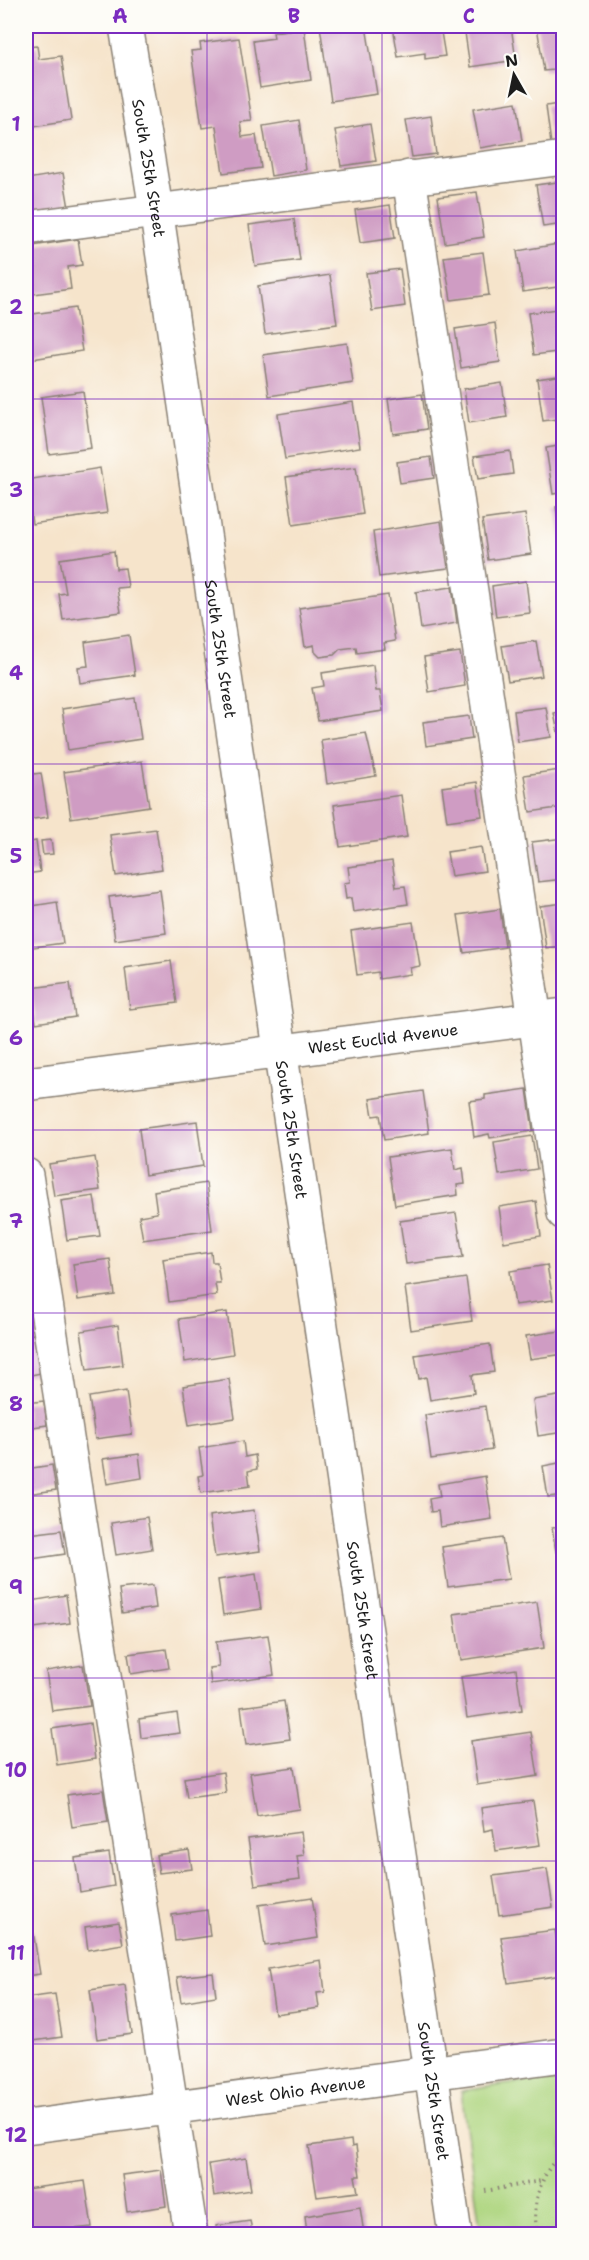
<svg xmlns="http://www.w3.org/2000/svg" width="589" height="2260" viewBox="0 0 589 2260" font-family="'Shantell Sans',sans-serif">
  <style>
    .green { fill: #afd681; stroke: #66794e; stroke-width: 1.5 }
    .building { fill: #cf9cc3 }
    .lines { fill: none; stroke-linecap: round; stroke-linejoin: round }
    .minor-casing { stroke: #898074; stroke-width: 36 }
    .path { stroke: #898074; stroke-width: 4; stroke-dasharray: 1.5 4.5; stroke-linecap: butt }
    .minor { stroke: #fff; stroke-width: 33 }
    .grid { fill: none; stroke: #7b2cbf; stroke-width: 1.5; stroke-opacity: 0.55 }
    .labels { text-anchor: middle; stroke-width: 4.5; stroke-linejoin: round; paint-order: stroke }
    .street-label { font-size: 16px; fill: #1c1c1c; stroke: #fdfcf7 }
    .neatline { fill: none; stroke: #7b2cbf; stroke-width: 2 }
    .grid-label { font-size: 20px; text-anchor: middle; font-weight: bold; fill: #7b2cbf }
  </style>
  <rect width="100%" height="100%" fill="#fdfcf7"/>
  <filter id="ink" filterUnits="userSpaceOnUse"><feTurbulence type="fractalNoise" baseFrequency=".0167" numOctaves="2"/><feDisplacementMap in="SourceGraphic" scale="12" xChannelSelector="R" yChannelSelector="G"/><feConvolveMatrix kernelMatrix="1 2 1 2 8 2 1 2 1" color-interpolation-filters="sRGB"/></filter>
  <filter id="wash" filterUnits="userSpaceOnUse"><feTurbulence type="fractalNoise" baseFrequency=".008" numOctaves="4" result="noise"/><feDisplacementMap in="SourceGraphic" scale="24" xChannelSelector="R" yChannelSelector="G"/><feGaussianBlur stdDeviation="1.35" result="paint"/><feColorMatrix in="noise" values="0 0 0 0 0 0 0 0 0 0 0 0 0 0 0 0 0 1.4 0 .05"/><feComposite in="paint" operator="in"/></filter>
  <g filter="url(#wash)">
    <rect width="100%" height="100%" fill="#f6e4cb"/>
    <path class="green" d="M563 2076V2234H481L461 2091Z"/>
    <g id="blocks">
      <path class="building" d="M320 26H366L377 94 331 101Z
        M393 26H440L445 56 425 59V53L398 57Z
        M464 26H511L516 60 470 67Z
        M537 26H564V69L544 71Z
        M304 28 311 80 260 88 253 41 274 38 273 32Z
        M239 38 252 121 240 122 242 137 256 135 261 168 223 173 216 126 202 128 191 51 201 50 200 43Z
        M37 46 39 59 61 56 71 120 27 127 26 47Z
        M516 102 522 141 480 148 473 109Z
        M564 103V142L551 144 546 106Z
        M431 116 436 154 412 157 406 120Z
        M299 120 306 170 271 176 263 126Z
        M370 124 376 161 341 166 335 130Z
        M63 173 69 208 32 213 27 179Z
        M564 181V224L543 227 536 185Z
        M477 192 484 237 445 243 438 197Z
        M390 205 395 238 360 243 355 210Z
        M294 219 300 260 255 266 249 225Z
        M78 239 82 265 68 267 71 289 26 295V247Z
        M564 243V286L523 292 517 251Z
        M483 252 489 295 451 300 444 257Z
        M400 269 405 306 372 311 366 273Z
        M330 275 337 324 265 334 258 286Z
        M75 308 82 351 26 360V315Z
        M564 308V351L534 355 528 313Z
        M495 323 500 362 461 368 455 329Z
        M347 343 353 383 269 396 263 355Z
        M564 375V418L543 421 537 379Z
        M502 383 507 417 469 423 464 389Z
        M83 391 91 448 49 454 41 397Z
        M422 394 427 429 393 434 388 399Z
        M353 402 360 447 285 459 278 414Z
        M564 445V492L553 494 546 448Z
        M510 451 513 474 478 479 474 456Z
        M431 457 434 478 400 483 397 462Z
        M356 467 363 514 293 525 286 477Z
        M100 468 107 513 32 524 26 480Z
        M564 506V549H562L556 507Z
        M525 514 531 554 488 560 482 520Z
        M441 521 448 568 379 577 373 532Z
        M114 551 116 569 125 568 128 587 117 588 121 612 63 620 59 594 66 593 60 559Z
        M526 581 530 613 496 617 492 586Z
        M452 587 457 623 421 629 416 592Z
        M388 595 395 641 384 643 385 649 357 653 356 647 340 649 334 655 320 657 315 652 314 645 305 647 299 608Z
        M129 635 135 675 80 683 78 667 88 666 85 642Z
        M536 641 542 676 508 681 502 646Z
        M460 652 465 686 429 692 424 657Z
        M373 665 376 691H380L383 711 318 721 312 688 324 686 322 673Z
        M135 698 141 739 68 750 62 709Z
        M546 707 551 737 518 742 514 711Z
        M564 711V732L558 733 554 713Z
        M469 716 472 739 426 746 423 722Z
        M366 733 376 776 327 784 321 740Z
        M142 761 149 806 71 818 64 772Z
        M560 770 564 807 530 812 524 775Z
        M41 773 48 817 26 820V775Z
        M477 782 482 816 447 821 442 787Z
        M401 795 407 837 340 847 334 805Z
        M156 829 162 869 116 876 110 835Z
        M564 838V879L538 882 532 842Z
        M51 840 53 854 43 855 41 841Z
        M36 841 40 872 26 874V843Z
        M481 847 485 871 451 876 447 852Z
        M392 861 396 887 405 886 408 904 353 912 351 898 346 899 344 883 350 882 348 867Z
        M160 890 166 933 115 940 109 897Z
        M57 902 63 943 26 948V907Z
        M564 903V946L546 948 540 906Z
        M500 909 505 947 464 953 458 915Z
        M413 922 420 966 410 968 411 974 379 979 378 972 357 975 351 931Z
        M171 961 177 1003 130 1009 125 968Z
        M70 983 75 1017 36 1023 31 988Z
        M527 1089 533 1131 490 1138 489 1134 474 1137 469 1101 485 1099V1095Z
        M423 1091 429 1133 384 1140 380 1115 373 1116 370 1099Z
        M197 1121 203 1166 145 1175 139 1129Z
        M532 1136 537 1169 499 1175 494 1142Z
        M452 1148 455 1170 463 1168 465 1184 457 1185 458 1195 395 1205 388 1157Z
        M95 1157 100 1190 54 1196 49 1164Z
        M206 1183 212 1230 143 1240 139 1216 157 1213 154 1191Z
        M94 1196 100 1236 67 1240 61 1201Z
        M536 1201 541 1236 504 1242 499 1207Z
        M456 1213 463 1257 406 1264 400 1221Z
        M211 1252 212 1262H217L220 1283H215L217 1295 169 1302 163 1259Z
        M110 1259 115 1295 78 1300 73 1264Z
        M547 1265 553 1300 515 1305 510 1271Z
        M466 1278 472 1321 411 1330 405 1287Z
        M30 1293 34 1329 26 1330V1294Z
        M227 1312 233 1354 185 1362 179 1319Z
        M118 1325 123 1365 87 1370 81 1331Z
        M560 1331 564 1354 530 1359 526 1336Z
        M35 1334 41 1373 26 1376V1335Z
        M490 1344 494 1372 472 1375 474 1393 430 1400 426 1377 419 1379 415 1355Z
        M229 1379 235 1418 189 1425 183 1386Z
        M126 1391 132 1434 95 1439 89 1397Z
        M564 1395V1432L538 1436 533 1400Z
        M44 1401 47 1425 26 1428V1403Z
        M485 1406 492 1450 431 1459 425 1415Z
        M243 1441 245 1457 255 1455 257 1469 248 1471 250 1486 201 1493 198 1476 203 1475 199 1448Z
        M139 1454 142 1478 107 1484 103 1459Z
        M564 1462V1495L548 1497 543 1466Z
        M52 1465 56 1490 26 1494V1469Z
        M485 1476 492 1519 440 1527 438 1511 431 1512 429 1499 440 1497 438 1484Z
        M254 1510 260 1551 215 1557 209 1516Z
        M147 1517 152 1549 116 1555 111 1523Z
        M564 1526V1551L556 1552 552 1528Z
        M61 1530 65 1554 32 1559 29 1534Z
        M502 1538 509 1579 448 1587 442 1547Z
        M256 1574 261 1609 223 1615 218 1580Z
        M153 1585 156 1608 122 1613 119 1589Z
        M66 1595 70 1623 34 1628 31 1601Z
        M537 1602 544 1648 461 1660 454 1614Z
        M268 1635 274 1675 211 1684 209 1668 219 1667 216 1642Z
        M166 1649 169 1668 131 1674 128 1654Z
        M83 1665 90 1706 52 1711 46 1671Z
        M516 1669 522 1710 467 1718 461 1677Z
        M284 1701 290 1739 246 1745 241 1707Z
        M177 1713 180 1733 141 1738 139 1719Z
        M90 1723 95 1759 57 1765 52 1729Z
        M531 1732 538 1776 477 1785 471 1741Z
        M294 1767 300 1809 257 1816 250 1773Z
        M223 1772 226 1793 187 1798 184 1778Z
        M103 1790 108 1822 72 1827 67 1795Z
        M533 1801 540 1845 496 1851 493 1829 484 1831 481 1808Z
        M301 1832 304 1855 297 1856 300 1879 255 1885 248 1839Z
        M189 1850 192 1869 159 1873 156 1855Z
        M109 1853 114 1886 80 1892 75 1858Z
        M547 1869 553 1907 499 1915 493 1876Z
        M312 1897 318 1938 265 1946 259 1905Z
        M207 1910 210 1936 175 1941 172 1915Z
        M119 1922 123 1944 88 1950 85 1927Z
        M555 1930 562 1975 508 1983 501 1937Z
        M33 1931 40 1974 26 1976V1932Z
        M321 1960 325 1992 317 1993 319 2008 275 2014 268 1969Z
        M213 1973 216 1996 181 2002 177 1977Z
        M125 1985 132 2034 97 2039 90 1990Z
        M55 1994 62 2037 26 2042V1998Z
        M351 2140 352 2147 356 2146 360 2176H355L358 2192 317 2197 309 2146Z
        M246 2158 251 2190 214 2196 209 2164Z
        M161 2170 166 2206 127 2212 122 2175Z
        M85 2181 92 2227 26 2234V2189Z
        M360 2207 364 2234H307L305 2216Z
        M250 2221 253 2234H217L216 2226Z"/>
    </g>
  </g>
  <g filter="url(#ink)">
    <use href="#blocks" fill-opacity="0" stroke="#898074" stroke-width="1.5"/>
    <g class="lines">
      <g class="minor-casing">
        <g id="minor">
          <path id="s1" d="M126 26 156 209 455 2234"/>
          <path d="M409 177 564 1213"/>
          <path d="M26 228 564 158"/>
          <path id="s2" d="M26 1084 564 1015"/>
          <path d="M26 1175 191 2234"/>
          <path id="s3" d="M26 2127 564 2055"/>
        </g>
      </g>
      <path class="path" d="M485 2191 541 2181
        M537 2234C531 2209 540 2168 564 2154"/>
      <use href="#minor" class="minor"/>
    </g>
  </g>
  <path class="grid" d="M207 26V2234M382 26V2234M26 216H564M26 399H564M26 582H564M26 764H564M26 947H564M26 1130H564M26 1313H564M26 1496H564M26 1678H564M26 1861H564M26 2044H564"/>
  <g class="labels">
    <g class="street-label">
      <text dy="6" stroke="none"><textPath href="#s1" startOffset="144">South 25th Street</textPath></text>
      <text dy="6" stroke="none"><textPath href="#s1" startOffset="630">South 25th Street</textPath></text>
      <text dy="6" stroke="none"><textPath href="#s2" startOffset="360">West Euclid Avenue</textPath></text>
      <text dy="6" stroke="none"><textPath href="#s1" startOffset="1116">South 25th Street</textPath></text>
      <text dy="6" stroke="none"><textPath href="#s1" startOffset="1602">South 25th Street</textPath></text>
      <text dy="6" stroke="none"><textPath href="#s1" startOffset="2088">South 25th Street</textPath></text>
      <text dy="6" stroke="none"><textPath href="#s3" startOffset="272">West Ohio Avenue</textPath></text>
    </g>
  </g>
  <rect width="589" height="2260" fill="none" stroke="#fdfcf7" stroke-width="66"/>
  <g transform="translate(514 75) rotate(351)" stroke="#fdfcf7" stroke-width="4.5" paint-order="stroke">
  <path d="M0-4.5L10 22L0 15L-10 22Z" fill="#1c1c1c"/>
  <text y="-9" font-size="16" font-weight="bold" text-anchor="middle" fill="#1c1c1c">N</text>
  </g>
  <rect x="33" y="33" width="523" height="2194" class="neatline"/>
  <g class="grid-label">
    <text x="120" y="23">A</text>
    <text x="294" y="23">B</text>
    <text x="469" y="23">C</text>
    <text x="16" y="131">1</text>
    <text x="16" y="314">2</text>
    <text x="16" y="497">3</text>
    <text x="16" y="680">4</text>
    <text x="16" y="863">5</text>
    <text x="16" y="1045">6</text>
    <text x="16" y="1228">7</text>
    <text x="16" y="1411">8</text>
    <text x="16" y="1594">9</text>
    <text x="16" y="1777">10</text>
    <text x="16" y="1960">11</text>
    <text x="16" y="2142">12</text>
  </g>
</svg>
